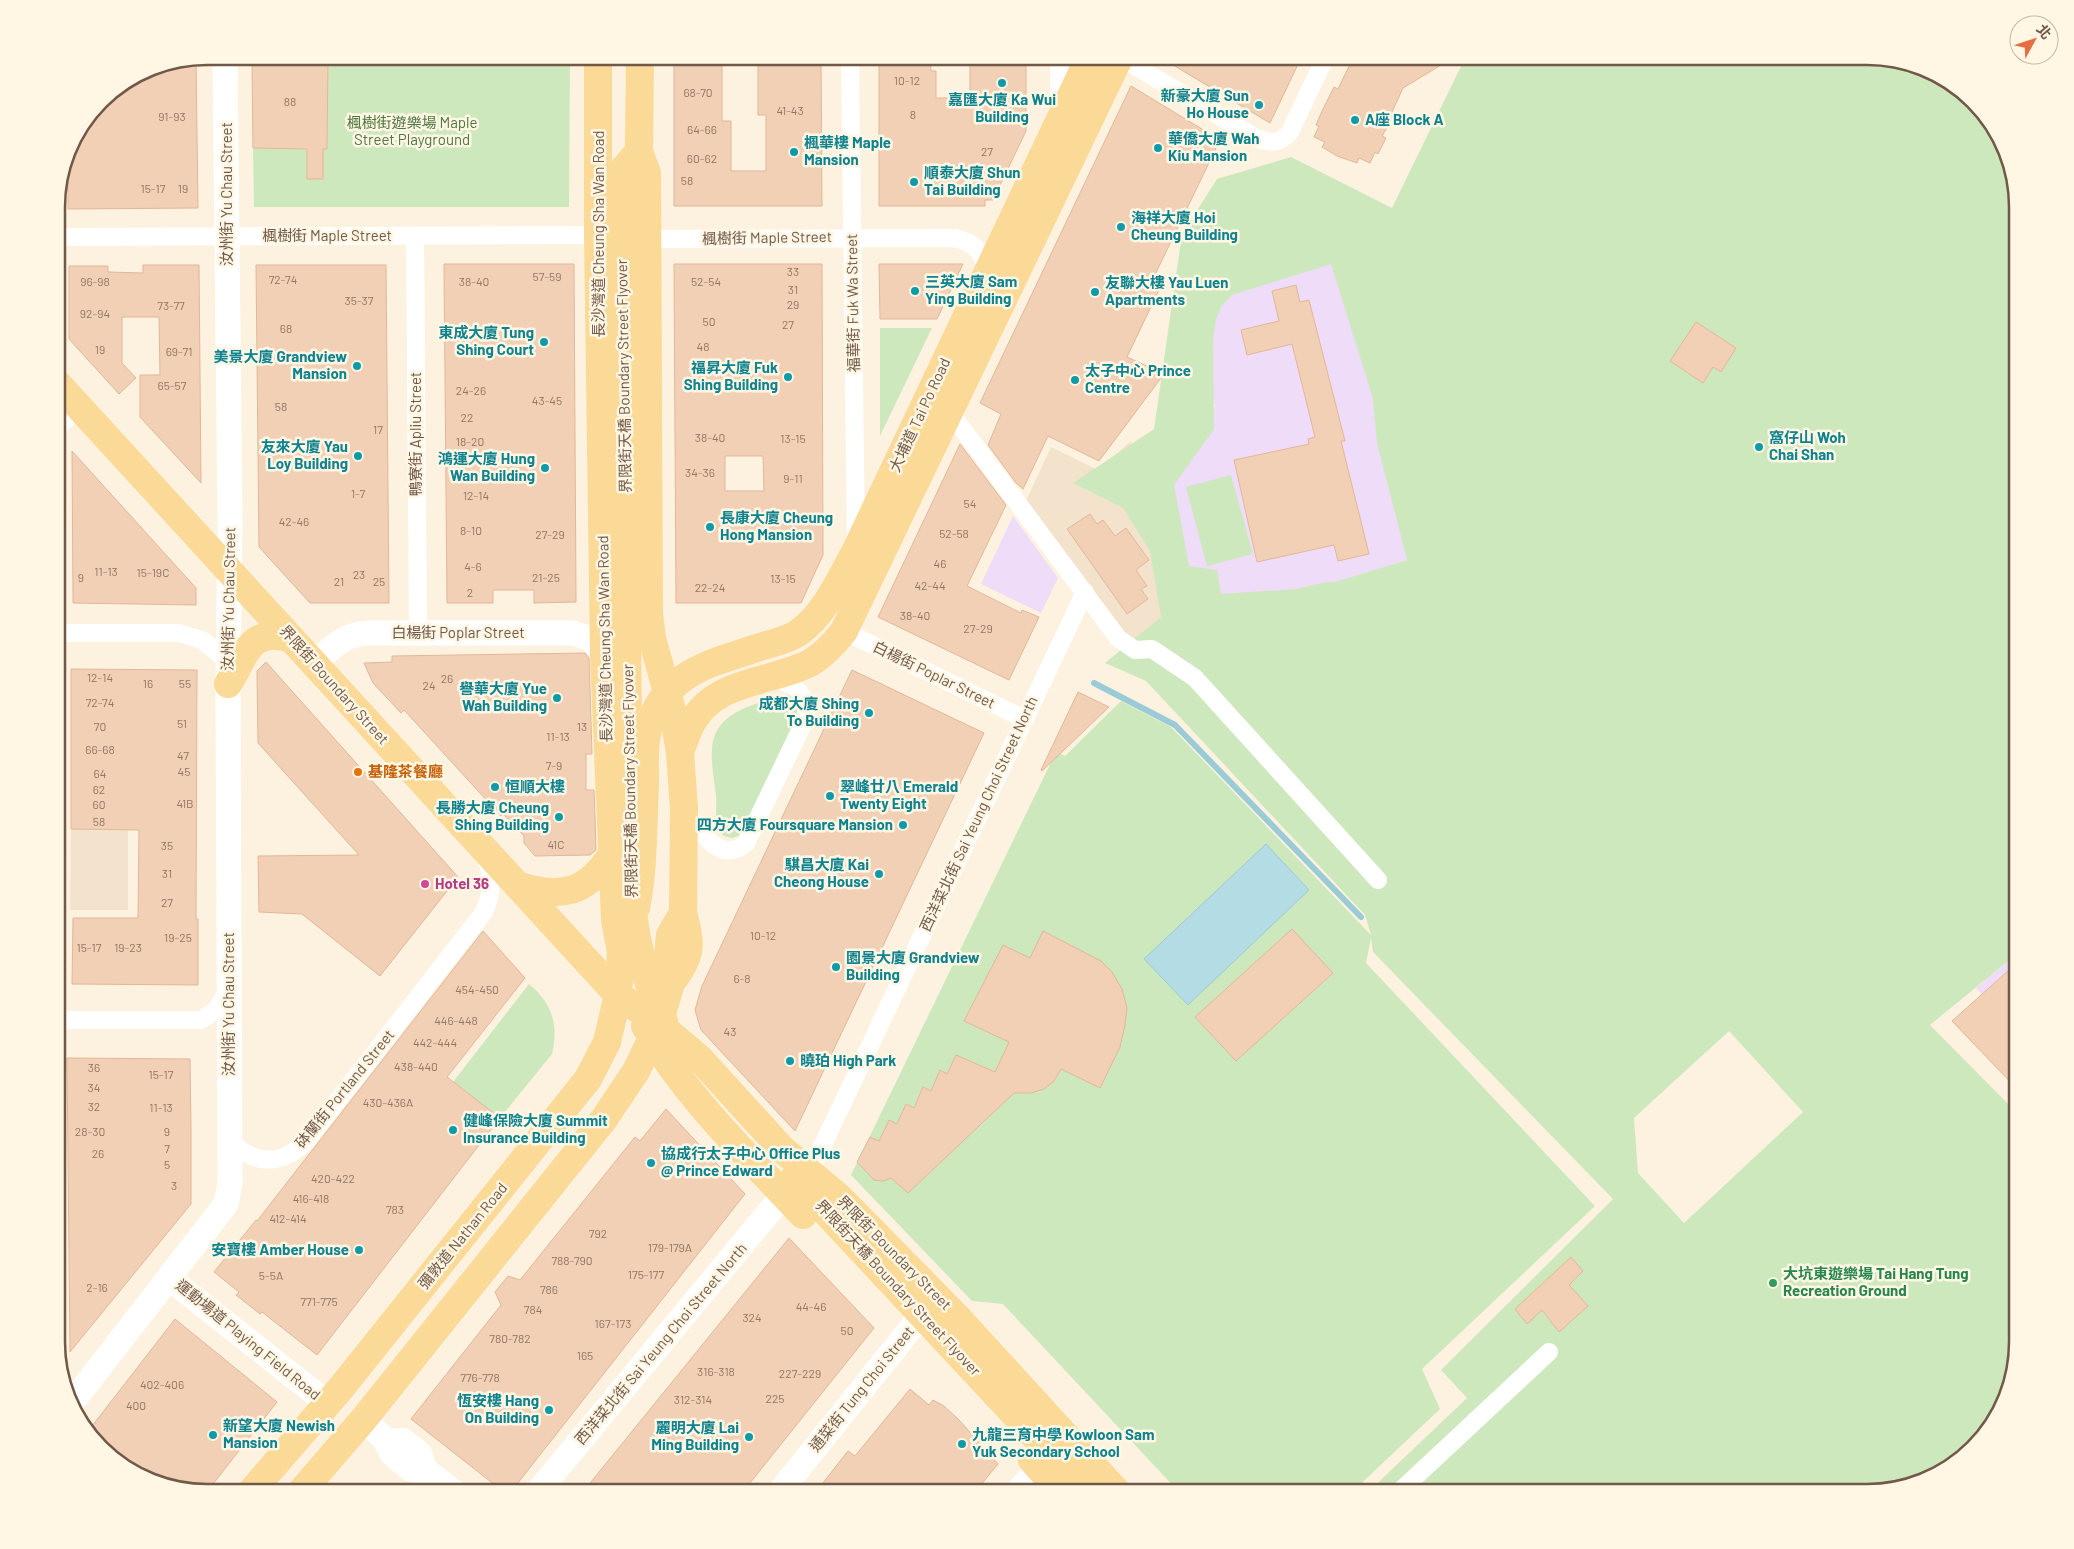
<svg xmlns="http://www.w3.org/2000/svg" width="2074" height="1549" viewBox="0 0 2074 1549" font-family="Barlow,'Noto Sans TC',sans-serif">
  <style>
    .residential { fill: #f3e3cd }
    .education { fill: #eedcf8 }
    .green { fill: #cee8be; fill-rule: evenodd }
    .water { fill: #b4dce4; stroke: #9acbd6 }
    .lines { fill: none; stroke-linecap: round; stroke-linejoin: round }
    .stream { stroke: #9acbd6; stroke-width: 6 }
    .building { fill: #f1d0b6; stroke: #e3b797; fill-rule: evenodd }
    .street { stroke: #fff; stroke-width: 18 }
    .secondary { stroke: #fff; stroke-width: 25 }
    .primary { stroke: #fbd996; stroke-width: 28 }
    .culture-dot { fill: #0f9aa8; stroke: #fff6e4; stroke-width: 2 }
    .food-dot { fill: #e8710a; stroke: #fff6e4; stroke-width: 2 }
    .hotel-dot { fill: #d1479c; stroke: #fff6e4; stroke-width: 2 }
    .leisure-dot { fill: #2e9e5b; stroke: #fff6e4; stroke-width: 2 }
    .labels { text-anchor: middle; stroke-width: 5; stroke-linejoin: round; paint-order: stroke }
    .number-label { font-size: 12px; fill: #917663 }
    .culture-label { font-size: 15px; font-weight: bold; fill: #0d838f; stroke: #fff6e4; text-anchor: start }
    .park-label { font-size: 15px; fill: #4e7840; stroke: #fff6e4 }
    .street-label { font-size: 15px; fill: #715847; stroke: #fff6e4 }
    .food-label { font-size: 15px; font-weight: bold; fill: #c56008; stroke: #fff6e4; text-anchor: start }
    .hotel-label { font-size: 15px; font-weight: bold; fill: #b23c85; stroke: #fff6e4; text-anchor: start }
    .leisure-label { font-size: 15px; font-weight: bold; fill: #27864d; stroke: #fff6e4; text-anchor: start }
    .rim { fill: none; stroke: #715847; stroke-width: 2.5 }
  </style>
  <rect width="100%" height="100%" fill="#fcf2df"/>
  <path class="residential" d="M1131 441 1181 611 1131 641 1026 501 1051 447 1098 470Z
    M71 829 128 830V910H70Z"/>
  <path class="education" d="M1332 259 1420 556 1272 602 1174 588 1140 471 1215 406 1186 301Z
    M1013 516 1058 578 1041 613 981 584Z
    M2018 953V1032L1976 988Z"/>
  <path class="green" d="M328 56H570L569 207H254L253 148 327 149Z
    M1466 56H1867L1916 64 1959 88 2002 140 2018 207V953L1930 1025 2018 1114V1342L2010 1391 1986 1434 1933 1477 1867 1493H1367L1467 1398 1441 1370 1613 1199 1373 952 1371 938 1366 963 1595 1206 1422 1369 1440 1409 1351 1493H1180L1003 1304 972 1301 851 1175 1056 752 1065 756 1121 701 1171 727 1371 935 1365 915 1146 681 1105 663 1161 617 1150 551 1123 508 1073 483 1154 429 1182 234 1217 179 1291 157 1392 208ZM1331 264 1373 399 1377 443 1407 560 1335 582H1327L1296 589 1221 594 1217 570 1189 566 1174 485 1214 429 1213 341 1216 319 1222 305 1232 295ZM1729 1031 1803 1112 1684 1223 1638 1173 1634 1118Z
    M880 328H932L880 436Z
    M1231 475 1253 554 1207 566 1186 487Z
    M788 694C796 697 797 707 798 715L741 835 732 838 724 836C713 827 717 808 716 795 714 780 711 764 712 749 714 710 758 704 788 694Z
    M529 984C552 1003 559 1025 552 1054L500 1118 453 1082Z"/>
  <path class="water" d="M1266 844 1309 890 1188 1005 1144 959Z"/>
  <g class="lines">
    <path class="stream" d="M1094 683 1175 725 1361 917"/>
  </g>
  <path class="building" d="M252 56H328L327 149H323V179H307V149L253 148Z
    M674 56H722V121H731V171H766V115H758V56H821L822 206H674Z
    M879 56H930L931 71H936V98H970V56H1026V131L993 200H985V206H879Z
    M1158 56H1302L1270 123Z
    M1354 56H1456L1403 88 1391 114 1394 116 1382 136 1386 138 1378 154 1375 152 1370 163 1359 158 1357 163 1337 156 1322 147 1325 142 1314 137 1319 126 1316 125 1323 109 1334 87 1338 89Z
    M196 58 198 208 68 209V149L101 100 150 68Z
    M1131 86 1220 140 1150 285 1159 290 1127 357 1164 374 1099 461 1048 436 1023 489 1016 483 988 445 1001 414 980 403Z
    M444 264H574L576 602 534 603V590H493V603H447Z
    M674 264H822L823 555 801 603H676ZM725 456H763L764 491H725Z
    M879 264H963L937 319H880Z
    M143 265H199L201 483 140 417V375H160L159 317H122V363L136 378 119 394 69 339V266H108V272L143 273Z
    M256 265H386L389 603H310L259 547Z
    M1296 285 1300 302 1309 300 1345 441H1341L1369 554 1338 561 1334 545 1257 562 1234 460 1309 444 1308 439 1315 437 1292 344 1247 355 1241 330 1279 321 1272 291Z
    M1696 322 1736 348 1721 372 1713 367 1703 383 1670 361Z
    M960 444 1006 505 967 586 1021 613 1022 610 1039 617 1009 680 878 617Z
    M72 451 196 588V605L73 603Z
    M1090 514 1097 524 1103 520 1115 536 1126 528 1149 560 1136 570 1147 586 1141 589 1148 599 1127 614 1067 529Z
    M585 653 589 658 592 754H586V790H594L595 817 596 850 590 855 535 856 524 843V836L503 814 501 816 404 710 401 713 373 683 364 663 392 662V656Z
    M266 662 458 877 380 976 302 914 259 912 258 856 359 855 258 743 257 671Z
    M71 669 197 670 196 919H198V985L72 984 73 918H138L139 830 71 829Z
    M852 670 984 733 795 1131 701 1030 695 1010 702 986Z
    M1078 692 1109 707 1042 771 1041 770Z
    M1292 929 1333 973 1236 1061 1195 1017Z
    M483 931 525 978 447 1077 500 1118 317 1355 262 1312 260 1314 236 1295 239 1292 214 1272 256 1220 257 1221Z
    M1043 931 1101 961 1112 972 1122 989 1127 1008 1125 1025 1120 1047 1100 1088 1061 1069 1054 1081 1044 1089 1031 1093H1014L908 1193 891 1178 883 1181 874 1180 857 1162 870 1137 879 1141 889 1120 897 1124 906 1104 914 1108 923 1087 931 1091 940 1070 947 1074 956 1055 995 1072 1009 1042 964 1021 1003 945 1030 958Z
    M2018 962V1017L2010 1024 2018 1032V1090L1952 1021Z
    M67 1058 190 1059 191 1129V1204L70 1352Z
    M666 1109 745 1194 510 1493H505L411 1419 501 1305 495 1292 508 1276 520 1280 635 1137 640 1141Z
    M789 1238 874 1328 742 1493H582Z
    M1571 1257 1583 1271 1569 1285 1588 1306 1559 1332 1542 1310 1527 1324 1515 1309Z
    M175 1319 277 1402 206 1493 158 1485 115 1461 89 1430Z
    M910 1389 929 1405 933 1400 944 1406 959 1420 998 1464 974 1493H815L848 1451 855 1456Z"/>
  <g class="lines">
    <path class="street" d="M850 56 856 542
      M1120 57 1253 136C1267 144 1279 145 1290 132L1326 56
      M1059 114V56
      M415 236 418 633
      M57 237 598 235
      M647 239 953 238C972 241 986 252 986 274
      M950 412 1118 638 1135 650 1152 649 1195 678 1378 880
      M57 428 79 407
      M844 631 1024 719
      M57 633H179L202 640 228 661
      M684 809C698 828 719 866 746 843L806 718C808 694 793 681 770 679
      M57 1020H201L216 1010 229 989
      M230 1141C255 1165 282 1167 307 1140L484 912C494 890 491 877 486 854
      M810 1172 1085 592
      M384 1438 404 1437 416 1446 423 1452 429 1473
      M1012 1493 1037 1465
      M1398 1493 1549 1352"/>
    <path class="secondary" d="M314 664C331 648 343 634 368 633H573L591 639 604 654
      M169 1278 327 1403
      M71 1404 226 1204 230 1183 228 684 230 522 225 56
      M363 1420 384 1438 392 1454 410 1469 429 1473 455 1493
      M537 1493 784 1194
      M779 1493 920 1317 927 1312 941 1311"/>
    <path class="primary" d="M57 383 618 995 659 1024 700 1059 782 1149 841 1199 957 1317 1118 1493
      M228 684C247 655 247 628 290 638
      M680 752C686 737 690 722 701 710 725 681 777 680 810 663 824 655 834 644 844 631L1120 56
      M629 818 622 171 639 151
      M517 885C560 899 587 894 612 854
      M631 886C633 932 644 979 664 1021
      M636 908C644 867 643 825 645 784 645 763 643 740 651 720 671 669 716 662 763 646 774 643 787 640 798 633 826 613 840 579 856 550L1090 56
      M671 983C692 956 692 945 683 913
      M645 1026C686 1098 747 1155 803 1215
      M794 1178 1088 1493
      M1032 1460 1062 1493
      M250 1493 341 1388 588 1079 607 1042 618 995 621 952 615 920 604 654 598 235V56
      M300 1493 363 1420 604 1119 636 1071 659 1024 671 983 667 965 670 935 683 913 684 809 680 752 673 714 652 638 649 614 647 173 639 151 640 56"/>
  </g>
  <g class="culture-dot">
    <circle cx="1002" cy="83" r="5"/>
    <circle cx="1259" cy="105" r="5"/>
    <circle cx="1355" cy="120" r="5"/>
    <circle cx="1158" cy="148" r="5"/>
    <circle cx="794" cy="152" r="5"/>
    <circle cx="914" cy="182" r="5"/>
    <circle cx="1121" cy="227" r="5"/>
    <circle cx="915" cy="291" r="5"/>
    <circle cx="1095" cy="292" r="5"/>
    <circle cx="544" cy="342" r="5"/>
    <circle cx="357" cy="366" r="5"/>
    <circle cx="788" cy="377" r="5"/>
    <circle cx="1075" cy="380" r="5"/>
    <circle cx="1759" cy="447" r="5"/>
    <circle cx="358" cy="456" r="5"/>
    <circle cx="545" cy="468" r="5"/>
    <circle cx="710" cy="527" r="5"/>
    <circle cx="557" cy="698" r="5"/>
    <circle cx="869" cy="713" r="5"/>
    <circle cx="495" cy="787" r="5"/>
    <circle cx="830" cy="796" r="5"/>
    <circle cx="559" cy="817" r="5"/>
    <circle cx="903" cy="825" r="5"/>
    <circle cx="879" cy="874" r="5"/>
    <circle cx="836" cy="967" r="5"/>
    <circle cx="790" cy="1061" r="5"/>
    <circle cx="453" cy="1130" r="5"/>
    <circle cx="651" cy="1163" r="5"/>
    <circle cx="359" cy="1250" r="5"/>
    <circle cx="549" cy="1410" r="5"/>
    <circle cx="213" cy="1435" r="5"/>
    <circle cx="749" cy="1437" r="5"/>
    <circle cx="962" cy="1444" r="5"/>
  </g>
  <circle class="food-dot" cx="358" cy="772" r="5"/>
  <circle class="hotel-dot" cx="425" cy="884" r="5"/>
  <circle class="leisure-dot" cx="1773" cy="1283" r="5"/>
  <g class="labels">
    <g class="number-label">
      <text x="907" y="85">10-12</text>
      <text x="698" y="97">68-70</text>
      <text x="290" y="106">88</text>
      <text x="790" y="115">41-43</text>
      <text x="913" y="119">8</text>
      <text x="172" y="121">91-93</text>
      <text x="702" y="134">64-66</text>
      <text x="987" y="156">27</text>
      <text x="702" y="163">60-62</text>
      <text x="687" y="185">58</text>
      <text x="153" y="193">15-17</text>
      <text x="183" y="193">19</text>
      <text x="793" y="276">33</text>
      <text x="547" y="281">57-59</text>
      <text x="283" y="284">72-74</text>
      <text x="95" y="286">96-98</text>
      <text x="474" y="286">38-40</text>
      <text x="706" y="286">52-54</text>
      <text x="793" y="294">31</text>
      <text x="359" y="305">35-37</text>
      <text x="793" y="309">29</text>
      <text x="171" y="310">73-77</text>
      <text x="95" y="318">92-94</text>
      <text x="709" y="326">50</text>
      <text x="788" y="329">27</text>
      <text x="286" y="333">68</text>
      <text x="703" y="351">48</text>
      <text x="100" y="354">19</text>
      <text x="179" y="356">69-71</text>
      <text x="172" y="390">65-57</text>
      <text x="471" y="395">24-26</text>
      <text x="547" y="405">43-45</text>
      <text x="281" y="411">58</text>
      <text x="467" y="422">22</text>
      <text x="378" y="434">17</text>
      <text x="710" y="442">38-40</text>
      <text x="793" y="443">13-15</text>
      <text x="470" y="446">18-20</text>
      <text x="700" y="477">34-36</text>
      <text x="793" y="483">9-11</text>
      <text x="358" y="498">1-7</text>
      <text x="476" y="500">12-14</text>
      <text x="970" y="508">54</text>
      <text x="294" y="526">42-46</text>
      <text x="471" y="535">8-10</text>
      <text x="954" y="538">52-58</text>
      <text x="550" y="539">27-29</text>
      <text x="940" y="568">46</text>
      <text x="473" y="571">4-6</text>
      <text x="106" y="576">11-13</text>
      <text x="153" y="577">15-19C</text>
      <text x="359" y="579">23</text>
      <text x="81" y="582">9</text>
      <text x="546" y="582">21-25</text>
      <text x="783" y="583">13-15</text>
      <text x="339" y="586">21</text>
      <text x="379" y="586">25</text>
      <text x="930" y="590">42-44</text>
      <text x="710" y="592">22-24</text>
      <text x="470" y="597">2</text>
      <text x="915" y="620">38-40</text>
      <text x="978" y="633">27-29</text>
      <text x="100" y="682">12-14</text>
      <text x="447" y="683">26</text>
      <text x="148" y="688">16</text>
      <text x="185" y="688">55</text>
      <text x="429" y="690">24</text>
      <text x="100" y="707">72-74</text>
      <text x="182" y="728">51</text>
      <text x="100" y="731">70</text>
      <text x="582" y="731">13</text>
      <text x="558" y="741">11-13</text>
      <text x="100" y="754">66-68</text>
      <text x="183" y="760">47</text>
      <text x="554" y="770">7-9</text>
      <text x="184" y="776">45</text>
      <text x="100" y="778">64</text>
      <text x="99" y="794">62</text>
      <text x="185" y="808">41B</text>
      <text x="99" y="809">60</text>
      <text x="99" y="826">58</text>
      <text x="556" y="849">41C</text>
      <text x="167" y="850">35</text>
      <text x="167" y="878">31</text>
      <text x="167" y="907">27</text>
      <text x="763" y="940">10-12</text>
      <text x="178" y="942">19-25</text>
      <text x="89" y="952">15-17</text>
      <text x="128" y="952">19-23</text>
      <text x="742" y="983">6-8</text>
      <text x="477" y="994">454-450</text>
      <text x="456" y="1025">446-448</text>
      <text x="730" y="1036">43</text>
      <text x="435" y="1047">442-444</text>
      <text x="416" y="1071">438-440</text>
      <text x="94" y="1072">36</text>
      <text x="161" y="1079">15-17</text>
      <text x="94" y="1092">34</text>
      <text x="388" y="1107">430-436A</text>
      <text x="94" y="1111">32</text>
      <text x="161" y="1112">11-13</text>
      <text x="90" y="1136">28-30</text>
      <text x="167" y="1136">9</text>
      <text x="167" y="1153">7</text>
      <text x="98" y="1158">26</text>
      <text x="167" y="1169">5</text>
      <text x="333" y="1183">420-422</text>
      <text x="174" y="1190">3</text>
      <text x="311" y="1203">416-418</text>
      <text x="395" y="1214">783</text>
      <text x="288" y="1223">412-414</text>
      <text x="598" y="1238">792</text>
      <text x="670" y="1252">179-179A</text>
      <text x="572" y="1265">788-790</text>
      <text x="646" y="1279">175-177</text>
      <text x="271" y="1280">5-5A</text>
      <text x="97" y="1292">2-16</text>
      <text x="549" y="1294">786</text>
      <text x="319" y="1306">771-775</text>
      <text x="811" y="1311">44-46</text>
      <text x="533" y="1314">784</text>
      <text x="752" y="1322">324</text>
      <text x="613" y="1328">167-173</text>
      <text x="847" y="1335">50</text>
      <text x="510" y="1343">780-782</text>
      <text x="585" y="1360">165</text>
      <text x="716" y="1376">316-318</text>
      <text x="800" y="1378">227-229</text>
      <text x="480" y="1382">776-778</text>
      <text x="162" y="1389">402-406</text>
      <text x="775" y="1403">225</text>
      <text x="693" y="1404">312-314</text>
      <text x="136" y="1410">400</text>
    </g>
    <g class="culture-label">
      <text x="1249" y="101" text-anchor="end">新豪大廈 Sun<tspan x="1249" dy="17">Ho House</tspan></text>
      <text x="1002" y="105" text-anchor="middle">嘉匯大廈 Ka Wui<tspan x="1002" dy="17">Building</tspan></text>
      <text x="1365" y="125">A座 Block A</text>
      <text x="1168" y="144">華僑大廈 Wah<tspan x="1168" dy="17">Kiu Mansion</tspan></text>
      <text x="804" y="148">楓華樓 Maple<tspan x="804" dy="17">Mansion</tspan></text>
      <text x="924" y="178">順泰大廈 Shun<tspan x="924" dy="17">Tai Building</tspan></text>
      <text x="1131" y="223">海祥大廈 Hoi<tspan x="1131" dy="17">Cheung Building</tspan></text>
      <text x="925" y="287">三英大廈 Sam<tspan x="925" dy="17">Ying Building</tspan></text>
      <text x="1105" y="288">友聯大樓 Yau Luen<tspan x="1105" dy="17">Apartments</tspan></text>
      <text x="534" y="338" text-anchor="end">東成大廈 Tung<tspan x="534" dy="17">Shing Court</tspan></text>
      <text x="347" y="362" text-anchor="end">美景大廈 Grandview<tspan x="347" dy="17">Mansion</tspan></text>
      <text x="778" y="373" text-anchor="end">福昇大廈 Fuk<tspan x="778" dy="17">Shing Building</tspan></text>
      <text x="1085" y="376">太子中心 Prince<tspan x="1085" dy="17">Centre</tspan></text>
      <text x="1769" y="443">窩仔山 Woh<tspan x="1769" dy="17">Chai Shan</tspan></text>
      <text x="348" y="452" text-anchor="end">友來大廈 Yau<tspan x="348" dy="17">Loy Building</tspan></text>
      <text x="535" y="464" text-anchor="end">鴻運大廈 Hung<tspan x="535" dy="17">Wan Building</tspan></text>
      <text x="720" y="523">長康大廈 Cheung<tspan x="720" dy="17">Hong Mansion</tspan></text>
      <text x="547" y="694" text-anchor="end">譽華大廈 Yue<tspan x="547" dy="17">Wah Building</tspan></text>
      <text x="859" y="709" text-anchor="end">成都大廈 Shing<tspan x="859" dy="17">To Building</tspan></text>
      <text x="505" y="792">恒順大樓</text>
      <text x="840" y="792">翠峰廿八 Emerald<tspan x="840" dy="17">Twenty Eight</tspan></text>
      <text x="549" y="813" text-anchor="end">長勝大廈 Cheung<tspan x="549" dy="17">Shing Building</tspan></text>
      <text x="893" y="830" text-anchor="end">四方大廈 Foursquare Mansion</text>
      <text x="869" y="870" text-anchor="end">騏昌大廈 Kai<tspan x="869" dy="17">Cheong House</tspan></text>
      <text x="846" y="963">園景大廈 Grandview<tspan x="846" dy="17">Building</tspan></text>
      <text x="800" y="1066">曉珀 High Park</text>
      <text x="463" y="1126">健峰保險大廈 Summit<tspan x="463" dy="17">Insurance Building</tspan></text>
      <text x="661" y="1159">協成行太子中心 Office Plus<tspan x="661" dy="17">@ Prince Edward</tspan></text>
      <text x="349" y="1255" text-anchor="end">安寶樓 Amber House</text>
      <text x="539" y="1406" text-anchor="end">恆安樓 Hang<tspan x="539" dy="17">On Building</tspan></text>
      <text x="223" y="1431">新望大廈 Newish<tspan x="223" dy="17">Mansion</tspan></text>
      <text x="739" y="1433" text-anchor="end">麗明大廈 Lai<tspan x="739" dy="17">Ming Building</tspan></text>
      <text x="972" y="1440">九龍三育中學 Kowloon Sam<tspan x="972" dy="17">Yuk Secondary School</tspan></text>
    </g>
    <g class="park-label">
      <text x="412" y="128">楓樹街遊樂場 Maple<tspan x="412" dy="17">Street Playground</tspan></text>
    </g>
    <g class="street-label">
      <text transform="translate(227 194) rotate(-90)" y="5">汝州街 Yu Chau Street</text>
      <text transform="translate(599 234) rotate(-90)" y="5">長沙灣道 Cheung Sha Wan Road</text>
      <text x="327" y="241">楓樹街 Maple Street</text>
      <text transform="translate(767 238) rotate(-1)" y="5">楓樹街 Maple Street</text>
      <text transform="translate(853 303) rotate(-91)" y="5">福華街 Fuk Wa Street</text>
      <text transform="translate(624 376) rotate(-91)" y="5">界限街天橋 Boundary Street Flyover</text>
      <text transform="translate(920 415) rotate(-65)" y="5">大埔道 Tai Po Road</text>
      <text transform="translate(416 434) rotate(-90)" y="5">鴨寮街 Apliu Street</text>
      <text transform="translate(229 599) rotate(-89)" y="5">汝州街 Yu Chau Street</text>
      <text x="458" y="638">白楊街 Poplar Street</text>
      <text transform="translate(605 639) rotate(-91)" y="5">長沙灣道 Cheung Sha Wan Road</text>
      <text transform="translate(934 675) rotate(26)" y="5">白楊街 Poplar Street</text>
      <text transform="translate(334 685) rotate(48)" y="5">界限街 Boundary Street</text>
      <text transform="translate(630 781) rotate(-91)" y="5">界限街天橋 Boundary Street Flyover</text>
      <text transform="translate(979 814) rotate(-65)" y="5">西洋菜北街 Sai Yeung Choi Street North</text>
      <text transform="translate(229 1004) rotate(-90)" y="5">汝州街 Yu Chau Street</text>
      <text transform="translate(345 1089) rotate(-51)" y="5">砵蘭街 Portland Street</text>
      <text transform="translate(463 1236) rotate(-51)" y="5">彌敦道 Nathan Road</text>
      <text transform="translate(894 1253) rotate(45)" y="5">界限街 Boundary Street</text>
      <text transform="translate(898 1288) rotate(47)" y="5">界限街天橋 Boundary Street Flyover</text>
      <text transform="translate(248 1340) rotate(39)" y="5">運動場道 Playing Field Road</text>
      <text transform="translate(661 1344) rotate(-50)" y="5">西洋菜北街 Sai Yeung Choi Street North</text>
      <text transform="translate(862 1389) rotate(-51)" y="5">通菜街 Tung Choi Street</text>
    </g>
    <g class="food-label">
      <text x="368" y="777">基隆茶餐廳</text>
    </g>
    <g class="hotel-label">
      <text x="435" y="889">Hotel 36</text>
    </g>
    <g class="leisure-label">
      <text x="1783" y="1279">大坑東遊樂場 Tai Hang Tung<tspan x="1783" dy="17">Recreation Ground</tspan></text>
    </g>
  </g>
  <path d="M0 0H2074V1549H0ZM207 65H1867A142 142 0 0 1 2009 207V1342A142 142 0 0 1 1867 1484H207A142 142 0 0 1 65 1342V207A142 142 0 0 1 207 65Z" fill="#fff6e4" fill-rule="evenodd"/>
  <path class="rim" d="M207 65H1867A142 142 0 0 1 2009 207V1342A142 142 0 0 1 1867 1484H207A142 142 0 0 1 65 1342V207A142 142 0 0 1 207 65Z"/>
  <g transform="translate(2034 40) rotate(50)"><circle r="24" fill="#fff6e4" stroke="#c6b7a5"/>
  <path d="M0-4L9 19L0 12L-9 19Z" fill="#e66e43"/>
  <text y="-8" font-size="14" font-weight="bold" text-anchor="middle" fill="#715847">北</text>
  </g>
</svg>
